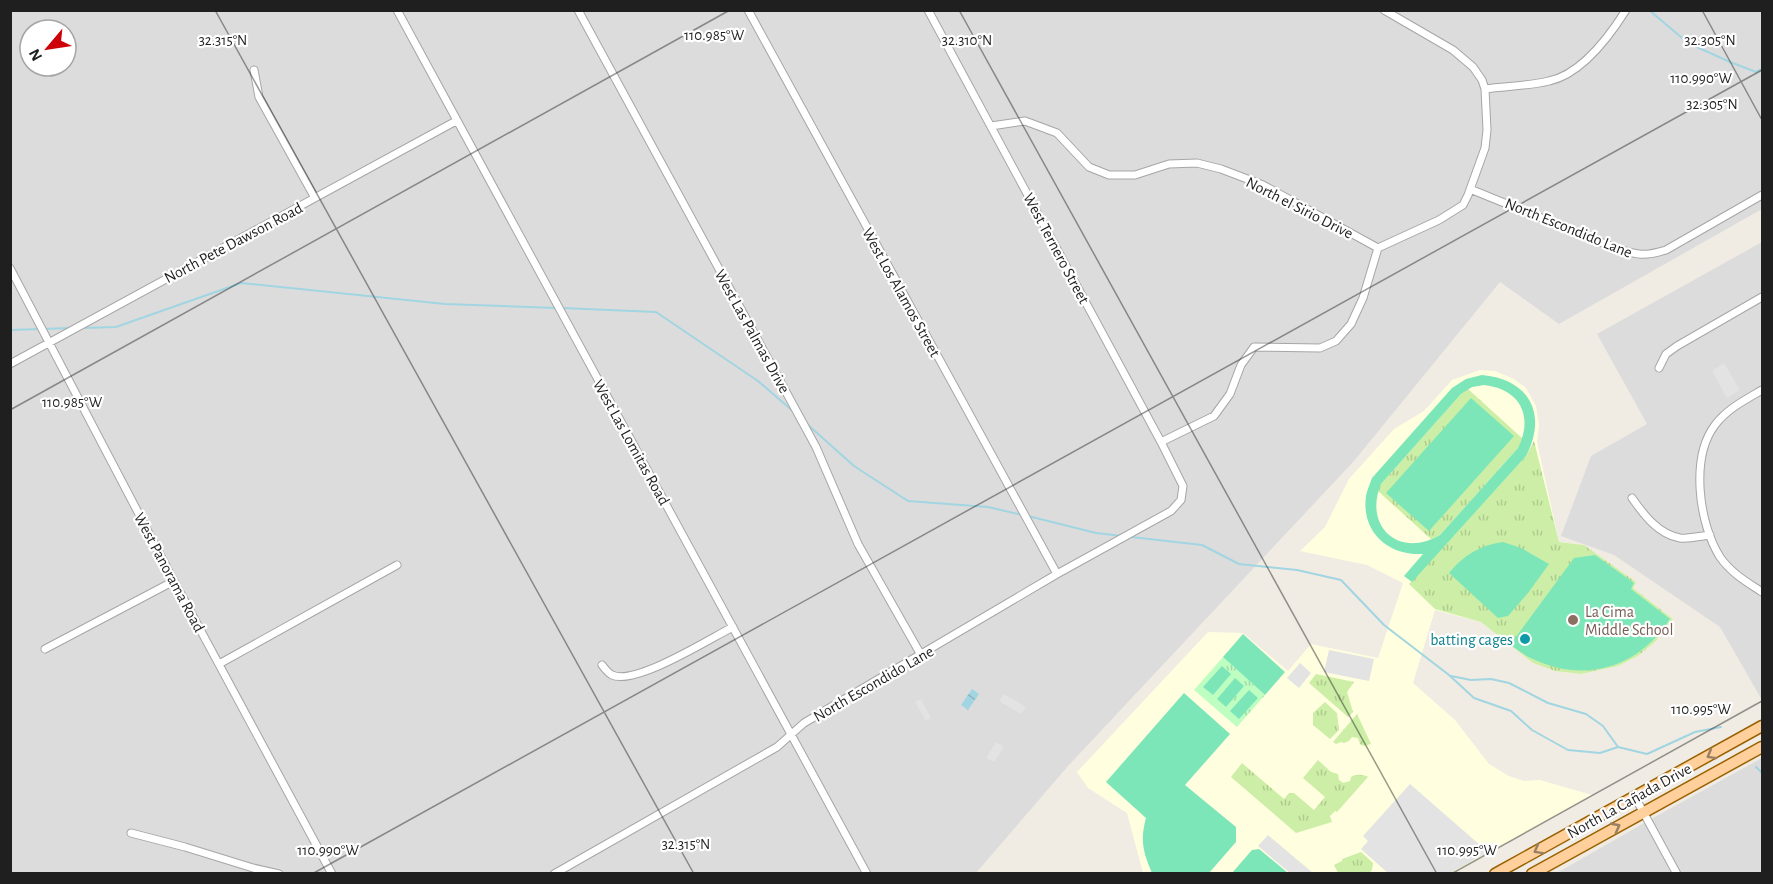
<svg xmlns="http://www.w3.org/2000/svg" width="1773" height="884" viewBox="0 0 1773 884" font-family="'Alegreya Sans',sans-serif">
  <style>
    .residential { fill: #dddcdc; fill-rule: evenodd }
    .education { fill: #fffedf }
    .grass { fill: url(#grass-tufts) }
    .park { fill: url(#park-tufts) }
    .pitch { fill: #7ce6b9; fill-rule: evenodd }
    .parking { fill: #e3e3e3 }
    .water { fill: url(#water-waves) }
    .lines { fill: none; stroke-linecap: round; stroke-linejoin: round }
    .stream { stroke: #a1d5e1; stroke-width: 2 }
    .street-casing { stroke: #a6a6a6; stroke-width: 9 }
    .primary-casing { stroke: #9a6100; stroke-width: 13 }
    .street { stroke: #fff; stroke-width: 7 }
    .primary { stroke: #ffd09b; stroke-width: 10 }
    .oneway { stroke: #9a8063 }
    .ticks { fill: none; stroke: #1f1f1f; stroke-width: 1.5; stroke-opacity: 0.45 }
    .education-dot { fill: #8d6e63; stroke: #fff; stroke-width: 2 }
    .culture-dot { fill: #0f9aa8; stroke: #fff; stroke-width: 2 }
    .labels { text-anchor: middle; stroke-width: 4.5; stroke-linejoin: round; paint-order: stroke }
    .street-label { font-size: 16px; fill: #1f1f1f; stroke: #fff }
    .education-label { font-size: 16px; fill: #785e54; stroke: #fff; text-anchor: start }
    .culture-label { font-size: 16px; fill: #0d838f; stroke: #fff; text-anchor: end }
    .ticks-label { font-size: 15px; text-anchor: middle; fill: #1f1f1f; stroke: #fff; stroke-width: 4.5; stroke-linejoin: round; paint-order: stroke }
  </style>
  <defs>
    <pattern id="grass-tufts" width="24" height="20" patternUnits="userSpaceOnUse" patternTransform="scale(1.5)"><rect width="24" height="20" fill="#cceea6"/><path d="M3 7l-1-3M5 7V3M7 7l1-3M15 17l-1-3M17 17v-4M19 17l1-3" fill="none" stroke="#afcc8e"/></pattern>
    <pattern id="park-tufts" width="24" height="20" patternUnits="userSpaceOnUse" patternTransform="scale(1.5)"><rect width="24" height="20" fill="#befec1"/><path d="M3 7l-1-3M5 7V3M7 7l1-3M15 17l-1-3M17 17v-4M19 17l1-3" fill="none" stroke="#a3d9a5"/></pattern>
    <pattern id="water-waves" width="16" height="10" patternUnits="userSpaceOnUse" patternTransform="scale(1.5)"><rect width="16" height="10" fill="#a1d5e1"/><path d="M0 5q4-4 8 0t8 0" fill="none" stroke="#8ab6c1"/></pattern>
  </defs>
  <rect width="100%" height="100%" fill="#f0ece4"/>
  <path class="residential" d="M10 11H1762V209L1559 324 1500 282 1354 461 1068 766 976 873H11ZM30 30H66V66H30Z
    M1762 242V700L1720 627 1614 555 1561 536 1591 456 1647 424 1597 334Z
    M1762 758V873L1555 874 1653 818Z"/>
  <path class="education" d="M1480 370 1495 371 1514 379 1526 388 1536 406 1539 425 1537 442 1559 542 1584 545 1636 582 1633 588 1673 619 1655 642 1638 656 1618 666 1581 674 1555 671 1533 663 1481 622 1435 610 1413 683 1455 720 1489 764 1509 776 1524 781 1540 780 1592 795 1454 873H1143L1127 813 1088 788 1077 772 1208 632 1243 633 1288 671 1311 644 1378 658 1403 583 1367 565 1300 551 1325 527 1349 479 1394 429 1424 411 1452 380Z"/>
  <path class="grass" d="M1468 389 1523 439 1518 448 1440 535 1432 540 1378 491 1381 484 1461 394Z
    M1534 441 1559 542 1584 545 1636 582 1633 588 1673 619 1655 642 1638 656 1618 666 1581 674 1555 671 1533 663 1481 622 1435 609 1409 584 1526 456Z
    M1316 674 1354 682 1347 692 1353 712 1348 717 1309 683Z
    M1325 702 1337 713 1339 730 1330 739 1313 725V713Z
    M1357 714 1371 744 1364 746 1360 744 1358 738 1352 737 1349 741 1344 743 1341 742 1336 744 1333 742Z
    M1318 760 1331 772 1338 774 1339 780 1343 783 1350 781 1351 777C1356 774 1363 774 1368 777L1337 812 1335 811 1330 816 1332 822 1296 833 1231 777 1242 763 1284 799 1289 793H1294L1314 810 1325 797 1303 778Z
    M1361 852 1373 863 1372 870 1369 873H1338L1334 865 1342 861V859Z"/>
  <path class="park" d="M1223 657 1265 695 1237 727 1194 690Z"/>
  <path class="pitch" d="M1482 375C1529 379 1548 414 1526 456L1412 582 1404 576 1423 554C1389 556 1361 533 1366 496 1367 490 1370 484 1372 478L1452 388 1466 379ZM1484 385C1520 389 1534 416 1518 448L1440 535C1400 559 1363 527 1381 484L1461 394 1472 387Z
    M1471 398 1514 436 1429 531 1386 493Z
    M1503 542 1521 548 1549 564 1528 593 1508 616 1498 618 1449 573C1464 555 1480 545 1503 542Z
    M1595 555 1634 583 1631 589 1670 619C1639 667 1586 684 1533 659 1525 656 1517 649 1510 645L1574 558Z
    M1243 634 1285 672 1265 695 1223 657Z
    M1222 666 1231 674 1213 695 1203 687Z
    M1235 678 1244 686 1226 707 1217 699Z
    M1249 690 1258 698 1239 719 1230 711Z
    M1184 693 1230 734 1185 785 1236 827V842L1209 873H1152C1143 852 1140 840 1146 818L1106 782Z
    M1259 849 1288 873H1232L1252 850Z"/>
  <path class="parking" d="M1724 363 1740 390 1727 398 1712 371Z
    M1329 650 1374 659 1369 681 1324 672Z
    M1300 663 1311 673 1299 688 1287 678Z
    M1004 694 1026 707 1021 714 999 701Z
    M921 699 931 718 926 721 915 702Z
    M996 742 1004 747 994 762 986 758Z
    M1410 784 1488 852 1450 873 1389 874 1361 849 1368 841 1363 836Z
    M1268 835 1313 873H1290L1258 846Z"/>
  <path class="water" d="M972 689 979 694 968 710 961 705Z"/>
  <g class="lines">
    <path class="stream" d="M1649 10 1688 43 1730 62 1756 72 1762 69
      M562 308 656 312 758 381 794 412
      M82 328 116 327 241 283 445 304 556 308
      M10 330 70 328
      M807 424 854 466 908 501 988 507 1022 515
      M1028 516 1096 533 1122 536
      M1131 537 1202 545 1239 564 1297 570 1341 580 1384 625 1449 675 1474 698 1511 711 1532 730 1568 750 1600 753 1618 747 1647 754 1695 732 1721 727
      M1451 676 1471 680 1491 679 1509 683 1548 703 1586 714 1603 726 1618 747
      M1756 767 1762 773"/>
    <g class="street-casing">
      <path id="street" d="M397 10 867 874
        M578 10 816 447 858 544 921 655
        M748 10 1057 574
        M254 70 259 97 315 198
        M1485 89C1506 86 1529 86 1549 81 1582 74 1609 37 1626 10
        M991 126 1025 121 1057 133 1089 167 1109 175H1135L1169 164 1197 163 1221 169 1263 185 1378 248
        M1470 189 1615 248C1638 255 1643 257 1666 250L1762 195
        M10 268 174 581 332 874
        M10 364 456 121
        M1659 368 1666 354 1677 346 1762 297
        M1762 390C1745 400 1727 409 1715 425 1690 458 1699 524 1720 557 1731 573 1747 582 1762 592
        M1161 442 1214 416 1230 394 1241 365 1254 347 1320 348 1336 341 1351 324 1363 298 1378 248 1439 220 1463 205 1468 195 1485 148 1487 130 1485 89 1482 80 1473 67 1453 50 1384 10
        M1632 498C1644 515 1658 534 1680 538 1689 539 1701 536 1710 535
        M45 649 174 581
        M219 664 397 565
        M602 665C605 669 608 673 612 675 635 686 709 639 733 627
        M1635 797 1677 874
        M131 833 185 847 253 868 279 874
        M554 874 777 747 804 723 1057 574 1171 511 1181 500 1183 486 1161 442 928 10"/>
    </g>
    <g class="primary-casing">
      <path id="primary" d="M1495 874 1762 726
        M1532 874 1762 747"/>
    </g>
    <use href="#street" class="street"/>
    <use href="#primary" class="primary"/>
  </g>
  <defs><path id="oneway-chevron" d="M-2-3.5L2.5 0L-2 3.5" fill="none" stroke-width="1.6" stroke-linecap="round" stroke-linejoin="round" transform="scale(1.5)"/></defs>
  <g class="oneway">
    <use href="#oneway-chevron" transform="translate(1711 755) rotate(151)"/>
    <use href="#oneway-chevron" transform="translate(1616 827) rotate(-28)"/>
    <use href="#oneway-chevron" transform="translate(1538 850) rotate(151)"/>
  </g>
  <path class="ticks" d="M215 10 694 874M959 10 1437 874M1702 10 1762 120M10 410 730 10M312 874 1762 70M1451 874 1762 701"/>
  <circle class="education-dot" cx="1573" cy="620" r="6"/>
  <circle class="culture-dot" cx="1525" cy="639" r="6"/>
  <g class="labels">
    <g class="street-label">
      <text transform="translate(1300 207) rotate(27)" y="6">North el Sirio Drive</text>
      <text transform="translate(1569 227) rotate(22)" y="6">North Escondido Lane</text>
      <text transform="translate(233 242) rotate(-28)" y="6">North Pete Dawson Road</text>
      <text transform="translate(1057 248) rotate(62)" y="6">West Ternero Street</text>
      <text transform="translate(902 292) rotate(61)" y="6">West Los Alamos Street</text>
      <text transform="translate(753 331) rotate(61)" y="6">West Las Palmas Drive</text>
      <text transform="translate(632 442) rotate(61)" y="6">West Las Lomitas Road</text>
      <text transform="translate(170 572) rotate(62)" y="6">West Panorama Road</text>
      <text transform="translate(873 683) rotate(-30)" y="6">North Escondido Lane</text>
      <text transform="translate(1629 800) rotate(-29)" y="6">North La Cañada Drive</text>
    </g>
    <g class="education-label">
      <text x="1585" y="617">La Cima<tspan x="1585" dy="18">Middle School</tspan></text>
    </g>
    <g class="culture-label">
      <text x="1513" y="645">batting cages</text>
    </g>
  </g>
  <g class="ticks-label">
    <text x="714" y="40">110.985°W</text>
    <text x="1710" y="45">32.305°N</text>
    <text x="223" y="45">32.315°N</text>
    <text x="967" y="45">32.310°N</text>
    <text x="1701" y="83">110.990°W</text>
    <text x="1712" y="109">32.305°N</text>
    <text x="72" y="407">110.985°W</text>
    <text x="1701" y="714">110.995°W</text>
    <text x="686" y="849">32.315°N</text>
    <text x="328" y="855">110.990°W</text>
    <text x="1467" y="855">110.995°W</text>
  </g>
  <rect width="1773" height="884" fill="none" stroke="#1f1f1f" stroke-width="24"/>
  <g transform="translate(48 48) rotate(241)"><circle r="28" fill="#ffffff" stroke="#a5a5a5" stroke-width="1.5"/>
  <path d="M0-4.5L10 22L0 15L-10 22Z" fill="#ce0007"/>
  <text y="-9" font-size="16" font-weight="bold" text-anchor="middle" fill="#1f1f1f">N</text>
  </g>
</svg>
